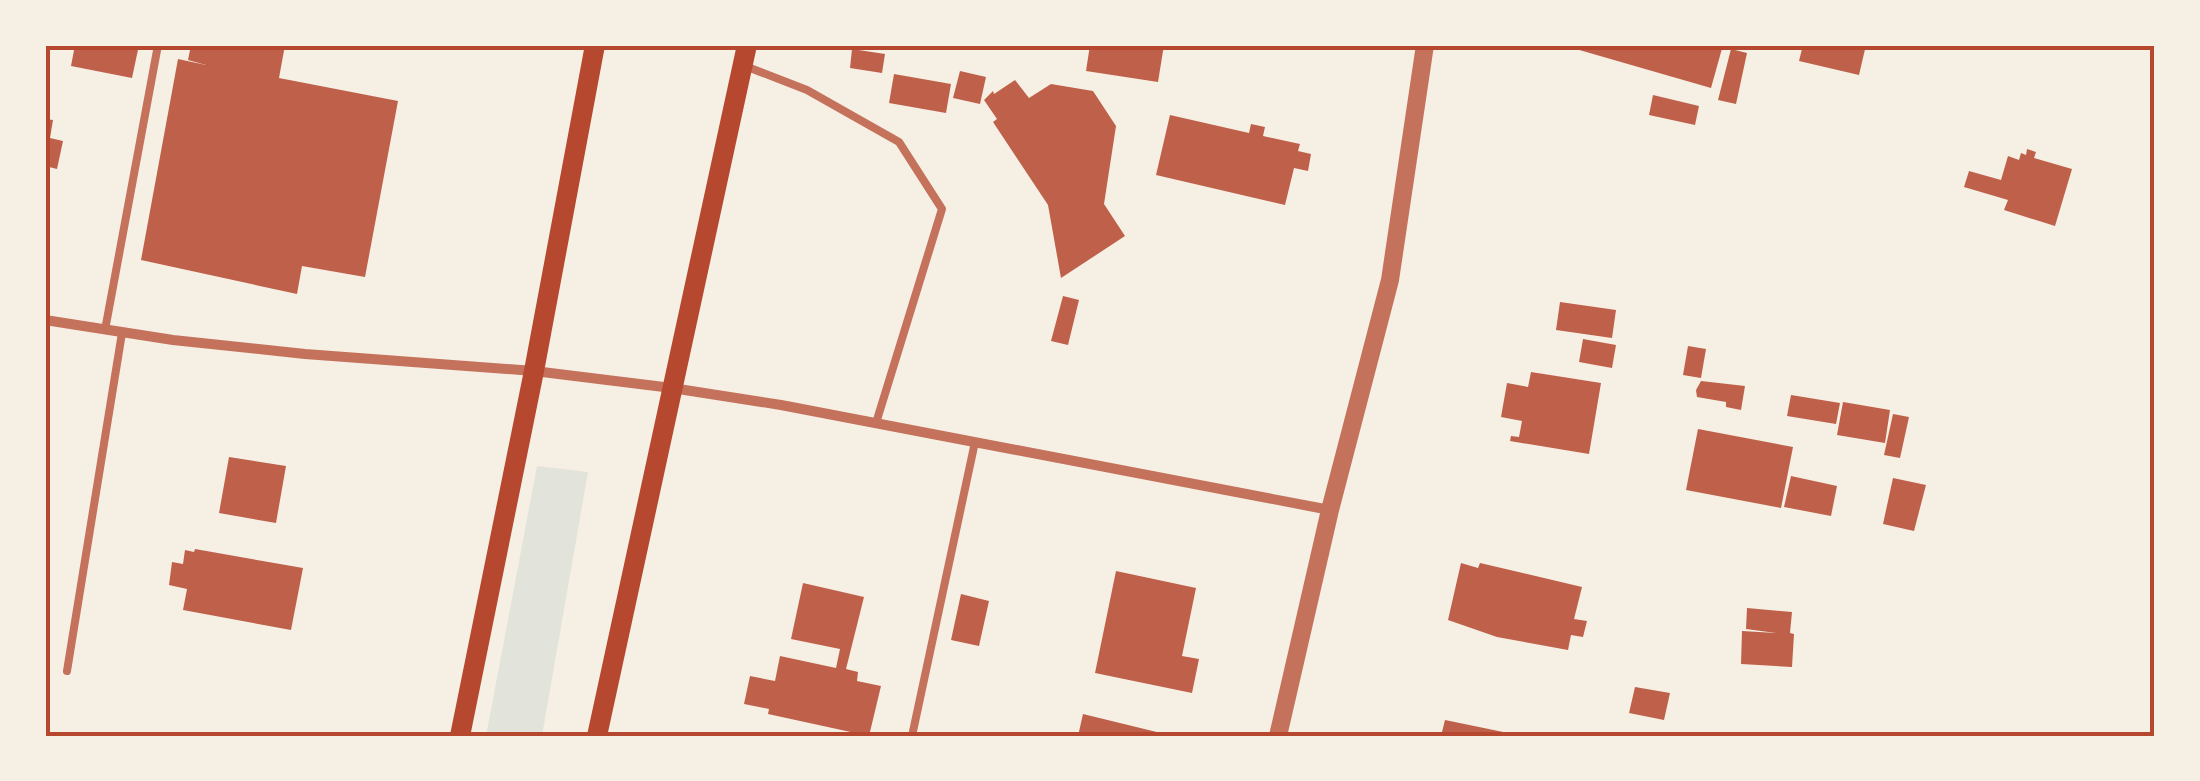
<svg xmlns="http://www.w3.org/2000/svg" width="2200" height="781" viewBox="0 0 2200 781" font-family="'Libre Baskerville',serif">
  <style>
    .green { fill: #e2e4dc }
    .building { fill: #bf614a }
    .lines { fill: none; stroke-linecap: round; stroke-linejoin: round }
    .service { stroke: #c5725c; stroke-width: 8 }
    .minor { stroke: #c5725c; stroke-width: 10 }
    .tertiary { stroke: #c5725c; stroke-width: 18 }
    .secondary { stroke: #b5482f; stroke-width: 20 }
    .neatline { fill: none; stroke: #b5482f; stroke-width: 4 }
  </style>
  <rect width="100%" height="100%" fill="#f6efe4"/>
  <path class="green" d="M537 466 588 472 542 736H486Z"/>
  <path class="building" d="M75 45H139L132 78 71 66Z
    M191 45H285L279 78 398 101 365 277 302 266 297 294 141 260 178 59 206 65 188 60Z
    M1090 45H1164L1158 82 1086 71Z
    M1562 45H1723L1711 88Z
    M1803 45H1866L1859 75 1799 61Z
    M852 49 885 54 882 73 850 68Z
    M1731 49 1747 53 1736 104 1718 100Z
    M960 71 986 77 980 104 953 98Z
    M894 74 951 84 946 113 889 103Z
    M1015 80 1029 98 1051 84 1093 91 1116 126 1104 204 1125 236 1061 278 1048 205 993 122 997 119 984 100 993 91 994 94Z
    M1653 95 1699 106 1695 125 1649 115Z
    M1170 115 1249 133 1251 124 1265 127 1263 136 1300 144 1298 151 1311 154 1308 171 1294 168 1285 205 1156 175Z
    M45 119 53 120 50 138 63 141 57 169 45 166Z
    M2027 149 2036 152 2034 158 2072 169 2055 226 2004 210 2008 200 1964 187 1969 171 2001 180 2008 156 2019 160 2021 153 2026 155Z
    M1063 296 1079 300 1068 345 1051 341Z
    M1560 302 1616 310 1612 338 1556 330Z
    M1583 339 1616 345 1612 368 1579 362Z
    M1688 346 1706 349 1701 378 1683 375Z
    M1531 372 1601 383 1589 454 1510 441 1511 436 1519 437 1522 421 1501 417 1507 383 1528 387Z
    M1701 381 1745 386 1741 410 1726 407V402L1697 397 1696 390Z
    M1791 395 1840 403 1836 424 1787 416Z
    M1843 402 1890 410 1885 443 1837 435Z
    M1893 414 1909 417 1900 458 1884 455Z
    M1698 429 1793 447 1781 508 1686 490Z
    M229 457 286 466 276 523 219 513Z
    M1791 476 1837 486 1831 516 1784 507Z
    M1893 478 1926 485 1914 531 1883 524Z
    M195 549 303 568 291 630 183 610 187 589 169 585 172 562 183 564 185 550 194 552Z
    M1461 563 1478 568 1480 563 1582 587 1574 619 1587 621 1583 637 1571 635 1568 650 1497 637 1448 620Z
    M1116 571 1196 588 1182 656 1199 659 1192 693 1095 673Z
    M803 583 864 597 846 669 858 672 857 681 881 686 869 736 768 714 769 709 744 704 750 676 775 681 780 656 836 668 840 649 791 639Z
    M961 594 989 601 979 646 951 640Z
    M1747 608 1792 612 1790 633 1794 634 1792 667 1741 664 1742 631 1776 633 1746 629Z
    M1635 687 1670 693 1664 720 1629 713Z
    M1083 714 1169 735V736H1078Z
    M1445 720 1513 734V736H1441Z"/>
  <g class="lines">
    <path class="service" d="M745 66 807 90 899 142 942 209 876 423
      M105 330 158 45
      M67 671 122 333
      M912 736 975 442"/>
    <path class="minor" d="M45 320 173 340 305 354 534 371 672 388 781 405 1330 510"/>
    <path class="tertiary" d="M1278 736 1330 510 1390 280 1425 45"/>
    <path class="secondary" d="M460 736 534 371 595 45
      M597 736 747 45"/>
  </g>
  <rect width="2200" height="781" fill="none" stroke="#f6efe4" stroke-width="95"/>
  <rect x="48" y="48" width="2104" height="686" class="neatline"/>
</svg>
